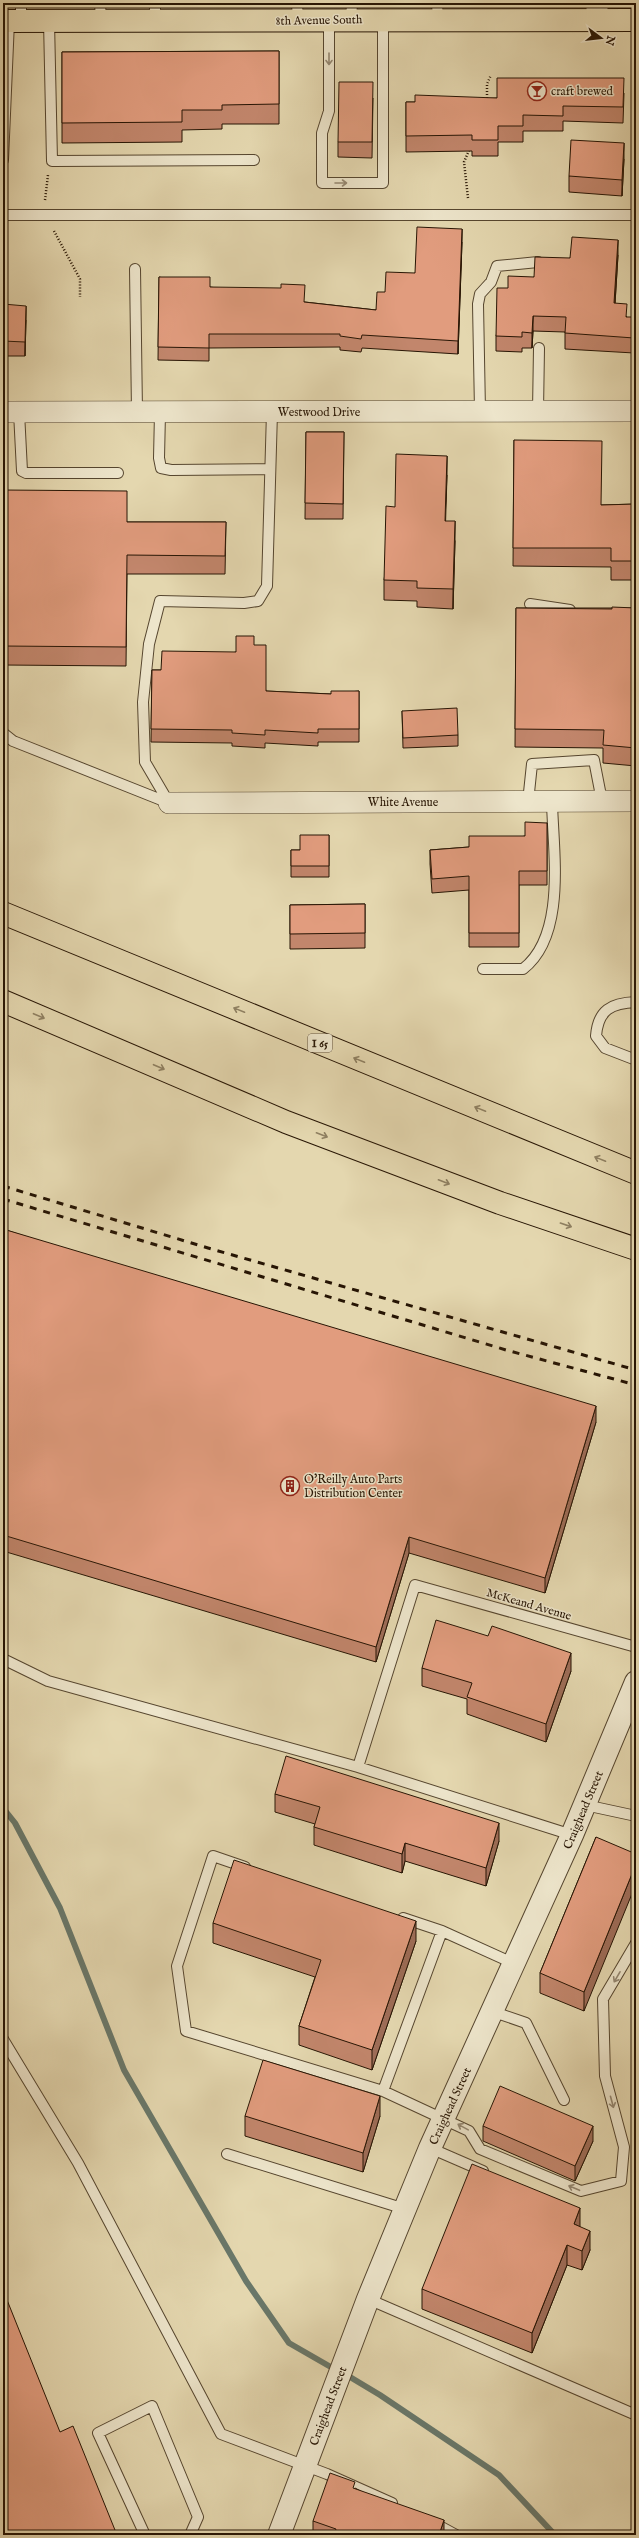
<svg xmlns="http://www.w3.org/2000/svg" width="639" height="2538" viewBox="0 0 639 2538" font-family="'IM FELL English',serif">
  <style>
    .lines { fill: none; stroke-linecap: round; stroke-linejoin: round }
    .stream { stroke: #697769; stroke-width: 6 }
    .service-casing { stroke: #56462f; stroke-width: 12 }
    .minor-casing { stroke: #56462f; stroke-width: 22 }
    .tertiary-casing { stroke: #56462f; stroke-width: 24 }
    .primary-casing { stroke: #271504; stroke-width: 24 }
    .motorway-casing { stroke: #271504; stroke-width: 24 }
    .path { stroke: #271504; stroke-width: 2.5; stroke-dasharray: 1 2; stroke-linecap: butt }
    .service { stroke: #ede5cb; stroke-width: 10 }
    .minor { stroke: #ede5cb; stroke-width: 21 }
    .tertiary { stroke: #ede5cb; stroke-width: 22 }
    .primary { stroke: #e4d7af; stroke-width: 22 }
    .motorway { stroke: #e4d7af; stroke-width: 22 }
    .rail { stroke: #271504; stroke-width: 3; stroke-dasharray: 7 7; stroke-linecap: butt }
    .wall { fill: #c2866c; stroke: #271504 }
    .shaded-wall { fill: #9e6d58; stroke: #271504 }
    .building { fill: #e19c7e; stroke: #271504 }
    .oneway { stroke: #948771 }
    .oneway2 { stroke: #8f8062 }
    .labels { text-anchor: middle; stroke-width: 3; stroke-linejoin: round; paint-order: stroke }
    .shield { fill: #ede5cb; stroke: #625340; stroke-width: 1 }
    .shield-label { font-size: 11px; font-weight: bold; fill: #271504 }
    .street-label { font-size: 12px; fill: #271504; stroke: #ede5cb }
    .poi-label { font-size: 12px; fill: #271504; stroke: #ede5cb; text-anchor: start }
  </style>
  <rect width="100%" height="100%" fill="#e4d7af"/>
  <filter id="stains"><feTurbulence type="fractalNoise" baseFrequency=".005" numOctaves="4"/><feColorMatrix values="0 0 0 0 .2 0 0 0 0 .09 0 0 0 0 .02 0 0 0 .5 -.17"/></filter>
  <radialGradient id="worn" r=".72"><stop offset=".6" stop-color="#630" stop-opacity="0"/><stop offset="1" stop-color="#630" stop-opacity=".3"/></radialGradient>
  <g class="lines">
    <path class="stream" d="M3 1808 15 1823 60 1908 124 2070 246 2281 289 2343 336 2370
      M345 2374 380 2395 499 2475 555 2535"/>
    <g class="service-casing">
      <path id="service" d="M100 3 101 20
        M297 3 298 21
        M437 3 438 20
        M329 20V111L322 133V183H383V19
        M351 20 352 3
        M21 21V3
        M49 21 52 161 254 160
        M155 21V3
        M3 160 9 21
        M3 215H636
        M135 269 137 412
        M480 411 478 304 480 294 491 282 497 266 538 262
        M538 411 539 348
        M19 412 22 471 26 473H118
        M160 413 159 458 161 468 171 470 270 469
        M530 604 570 610
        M3 733 13 741 169 803
        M528 802 532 764 594 760 602 801
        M169 803 145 762 143 702 149 644 160 601 244 603 258 601 267 586 272 412
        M483 969H523C567 935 553 851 552 802
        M636 1002C611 1003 598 1010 596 1036L605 1048 636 1060
        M3 1659 48 1681 358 1767 572 1835
        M358 1767 415 1585 636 1647
        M585 1805 636 1816
        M245 1867 213 1856 177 1966 186 2031 383 2091 469 2131 480 2149 581 2191 621 2181 624 2147 605 2076 603 1999 636 1943
        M403 1918 442 1931 515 1964
        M494 2012 526 2023 564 2100
        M3 2039 78 2163 221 2434 327 2474 392 2503
        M383 2091 442 1931
        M430 2148 483 2171
        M227 2154 405 2209
        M368 2299 636 2415
        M432 2522 456 2535
        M145 2535 98 2433 152 2406 198 2517 190 2535"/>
    </g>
    <g class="minor-casing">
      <path id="minor" d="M597 3V20
        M3 412 636 411
        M169 803 636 801"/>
    </g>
    <g class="tertiary-casing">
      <path id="tertiary" d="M279 2535 368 2299 430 2148 572 1835 636 1682"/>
    </g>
    <g class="primary-casing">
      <path id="primary" d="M3 21 636 20"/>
    </g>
    <g class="motorway-casing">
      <path id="motorway" d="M3 913 636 1173
        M3 1001 286 1122 500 1203 636 1249"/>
    </g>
    <path class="path" d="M487 101V84L491 75
      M468 198 464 162 470 148
      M45 200 48 175
      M54 231 80 279V297"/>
    <use href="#service" class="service"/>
    <use href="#minor" class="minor"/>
    <use href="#tertiary" class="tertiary"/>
    <use href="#primary" class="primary"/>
    <use href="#motorway" class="motorway"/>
    <path class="rail" d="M3 1186 208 1248 636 1370
      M3 1199 506 1350 636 1385"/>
  </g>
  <path class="wall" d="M279 51V124H222V129L182 130V142L62 143V52Z
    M624 93 623 123 563 121V131H523V142H498V156H472V151L406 152V102H415L497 98Z
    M373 98 372 158 338 157V142Z
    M624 159 622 196 569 192V176Z
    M462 242 458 354 362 348 361 352 340 350V347L209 348V361L158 360 159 277 210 287 305 302 376 310 385 292 415 273Z
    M618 255 615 304 627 317 635 332 634 353 565 349V332L533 331 532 348H522V352L496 351V336L508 288 534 277 570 258Z
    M3 304 26 320 25 356H3Z
    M306 432H344L343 519H305Z
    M514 440 601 505 636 504V580H611V567L513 566Z
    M447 475 445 521 455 541 453 609 417 607V601L384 600V580L395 507Z
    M3 490 127 522H226L225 574H127L126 666 3 665Z
    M516 608H636V766L603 763V748L515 747Z
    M254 645 266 691 331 694 359 691V742H318V746L265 743V748L232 746V743L151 742 152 670H161L236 652Z
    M402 711 458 735V746L403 748Z
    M547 823V885H519V947H469V890L432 893 430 864V850L469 847 525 836Z
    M329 835V877H291V850H300Z
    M365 904V948L290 949V905Z
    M3 1229 596 1422 545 1593 409 1553 376 1662 3 1551Z
    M422 1668 571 1671 546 1742 467 1714V1699L422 1686Z
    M275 1794 499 1841 486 1886 405 1861 402 1873 314 1845V1827L315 1824 275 1812Z
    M596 1837 584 2011 540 1993V1973Z
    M213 1923 416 1941 372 2070 299 2045V2026L315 1977 213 1943Z
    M245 2116H380L363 2172 245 2136Z
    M483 2126 593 2141 575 2181 483 2141Z
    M580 2227 590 2250 582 2270 567 2265 532 2353 422 2309V2289Z
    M355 2488 444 2535H313V2521Z"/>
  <path class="shaded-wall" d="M624 143V159L622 196V180Z
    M462 229V242L458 354V341Z
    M618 240V255L614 319V303Z
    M26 306V320L25 356V342Z
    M533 316V331L532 348V333Z
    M635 317V332L634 353V338Z
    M447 456V475L445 541V521Z
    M455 521V541L453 609V589Z
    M596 1406V1422L545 1593V1578Z
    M409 1537V1553L376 1662V1647Z
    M571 1653V1671L546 1742V1724Z
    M499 1823V1841L486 1886V1868Z
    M405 1843V1861L402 1873V1854Z
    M636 1864V1884L584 2011V1992Z
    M416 1921V1941L372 2070V2050Z
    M380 2096V2116L363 2172V2153Z
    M593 2126V2141L575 2181V2166Z
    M580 2208V2227L574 2224Z
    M590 2231V2250L582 2270V2251Z
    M567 2245V2265L532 2353V2333Z
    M444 2520V2535H439Z"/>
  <path class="building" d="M279 51V104L222 105V110H182V122L62 123V52Z
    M497 78H624L623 107 563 106V116L523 115V126H498V140H472V135L406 136V102H415V95L497 98Z
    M339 82H373L372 142H338Z
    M571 140 624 143 622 180 569 176Z
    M417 227 462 229 458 341 362 335 361 339 340 336V334H209V348L158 347 159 277H210V287L281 288V284L305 285 304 302 376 310 377 292H385L386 272 415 273Z
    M572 237 618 240 614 303 627 304 626 317H635L634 338 565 333 566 317 533 316 532 333 522 332V337L496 336 497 288H508V276L534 277 535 257 570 258Z
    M3 304 26 306 25 342 3 341Z
    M306 432H344L343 504 305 503Z
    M514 440 602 441 601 505 636 504V561H611V548H513Z
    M396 454 447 456 445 521H455L453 589 417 588V581L384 580 386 506 395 507Z
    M3 490 127 491V522H226L225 556 127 555 126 647 3 646Z
    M612 607 636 608V748L603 745 604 730 515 729 516 608 612 609Z
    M236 636H254V645H266V691L331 694V691H359V729H318V733L265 730V735L232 733V730L151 729 152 670H161L162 651 236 652Z
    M457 708 458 735 403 738 402 711Z
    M525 822 547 823V871H519V933H469V876L432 879 430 850 469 847V836H525Z
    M300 835H329V866H291V850H300Z
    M365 904V933L290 934V905Z
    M3 1229 596 1406 545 1578 409 1537 376 1647 3 1535Z
    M436 1620 488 1636 492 1626 571 1653 546 1724 467 1697 472 1683 422 1668Z
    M286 1756 499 1823 486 1868 405 1843 402 1854 314 1827 320 1807 275 1794Z
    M596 1837 636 1854V1864L584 1992 540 1973Z
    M234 1860 416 1921 372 2050 299 2026 321 1960 213 1923Z
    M263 2060 380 2096 363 2153 245 2116Z
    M500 2086 593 2126 575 2166 483 2126Z
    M472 2164 580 2208 574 2224 590 2231 582 2251 567 2245 532 2333 422 2289Z
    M3 2290 60 2432 73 2426 117 2535H3Z
    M330 2473 355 2482 353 2488 444 2520 439 2535H334L336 2529 313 2521Z"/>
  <defs><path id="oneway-shaft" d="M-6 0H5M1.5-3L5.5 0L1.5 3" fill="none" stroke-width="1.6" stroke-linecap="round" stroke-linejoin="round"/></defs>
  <g class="oneway">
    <use href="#oneway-shaft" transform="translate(329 59) rotate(90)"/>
    <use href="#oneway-shaft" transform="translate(341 183)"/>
    <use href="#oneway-shaft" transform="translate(617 1977) rotate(120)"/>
    <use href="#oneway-shaft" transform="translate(612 2102) rotate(75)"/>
    <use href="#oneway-shaft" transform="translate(463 2127) rotate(-151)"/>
    <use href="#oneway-shaft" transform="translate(574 2188) rotate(-157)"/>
  </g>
  <g class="oneway2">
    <use href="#oneway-shaft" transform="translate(239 1010) rotate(-158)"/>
    <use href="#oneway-shaft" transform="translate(39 1016) rotate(23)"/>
    <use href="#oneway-shaft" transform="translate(359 1060) rotate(-158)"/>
    <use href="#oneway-shaft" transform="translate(159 1067) rotate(23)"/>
    <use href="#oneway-shaft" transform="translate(480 1109) rotate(-158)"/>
    <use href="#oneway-shaft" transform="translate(322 1135) rotate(21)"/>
    <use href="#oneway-shaft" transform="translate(600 1159) rotate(-158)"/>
    <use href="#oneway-shaft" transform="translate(444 1182) rotate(21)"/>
    <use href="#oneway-shaft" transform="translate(566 1225) rotate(19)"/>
  </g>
  <defs>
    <g id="bar-ring" transform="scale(1)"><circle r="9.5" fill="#ede5cb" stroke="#8f2418" stroke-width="1.5"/><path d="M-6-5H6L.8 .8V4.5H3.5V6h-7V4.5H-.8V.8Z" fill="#8f2418"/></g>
    <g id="building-ring" transform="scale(1)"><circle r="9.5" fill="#ede5cb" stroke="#8f2418" stroke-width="1.5"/><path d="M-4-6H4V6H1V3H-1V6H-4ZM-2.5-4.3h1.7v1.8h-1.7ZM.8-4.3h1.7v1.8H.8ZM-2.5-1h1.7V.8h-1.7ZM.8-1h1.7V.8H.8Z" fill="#8f2418"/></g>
  </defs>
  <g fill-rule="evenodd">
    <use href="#bar-ring" x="537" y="91"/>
    <use href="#building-ring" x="290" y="1486"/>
  </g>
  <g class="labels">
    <rect class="shield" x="308" y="1034" width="24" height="18" rx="3"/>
    <g class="shield-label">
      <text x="320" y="1047">I 65</text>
    </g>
    <g class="street-label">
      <text transform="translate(319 20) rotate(-1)" y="4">8th Avenue South</text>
      <text x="319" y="416">Westwood Drive</text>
      <text x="403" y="806">White Avenue</text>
      <text transform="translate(529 1604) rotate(16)" y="4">McKeand Avenue</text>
      <text transform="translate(583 1810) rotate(-67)" y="4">Craighead Street</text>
      <text transform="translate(450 2106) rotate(-65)" y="4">Craighead Street</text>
      <text transform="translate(328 2406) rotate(-69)" y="4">Craighead Street</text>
    </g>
    <g class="poi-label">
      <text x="551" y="95">craft brewed</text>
      <text x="304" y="1483">O'Reilly Auto Parts<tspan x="304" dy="14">Distribution Center</tspan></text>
    </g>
  </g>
  <rect width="639" height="2538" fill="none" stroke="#e4d7af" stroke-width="16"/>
  <rect x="4" y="4" width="631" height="2530" fill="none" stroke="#271504" stroke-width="2"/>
  <rect x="8" y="8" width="623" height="2522" fill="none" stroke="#271504"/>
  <g transform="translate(601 38) rotate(105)" stroke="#ede5cb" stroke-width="3" paint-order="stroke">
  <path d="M0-3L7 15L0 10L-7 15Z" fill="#271504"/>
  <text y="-6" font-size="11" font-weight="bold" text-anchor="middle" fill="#271504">N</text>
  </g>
  <rect width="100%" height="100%" filter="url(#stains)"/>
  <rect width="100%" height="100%" fill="url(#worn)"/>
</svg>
